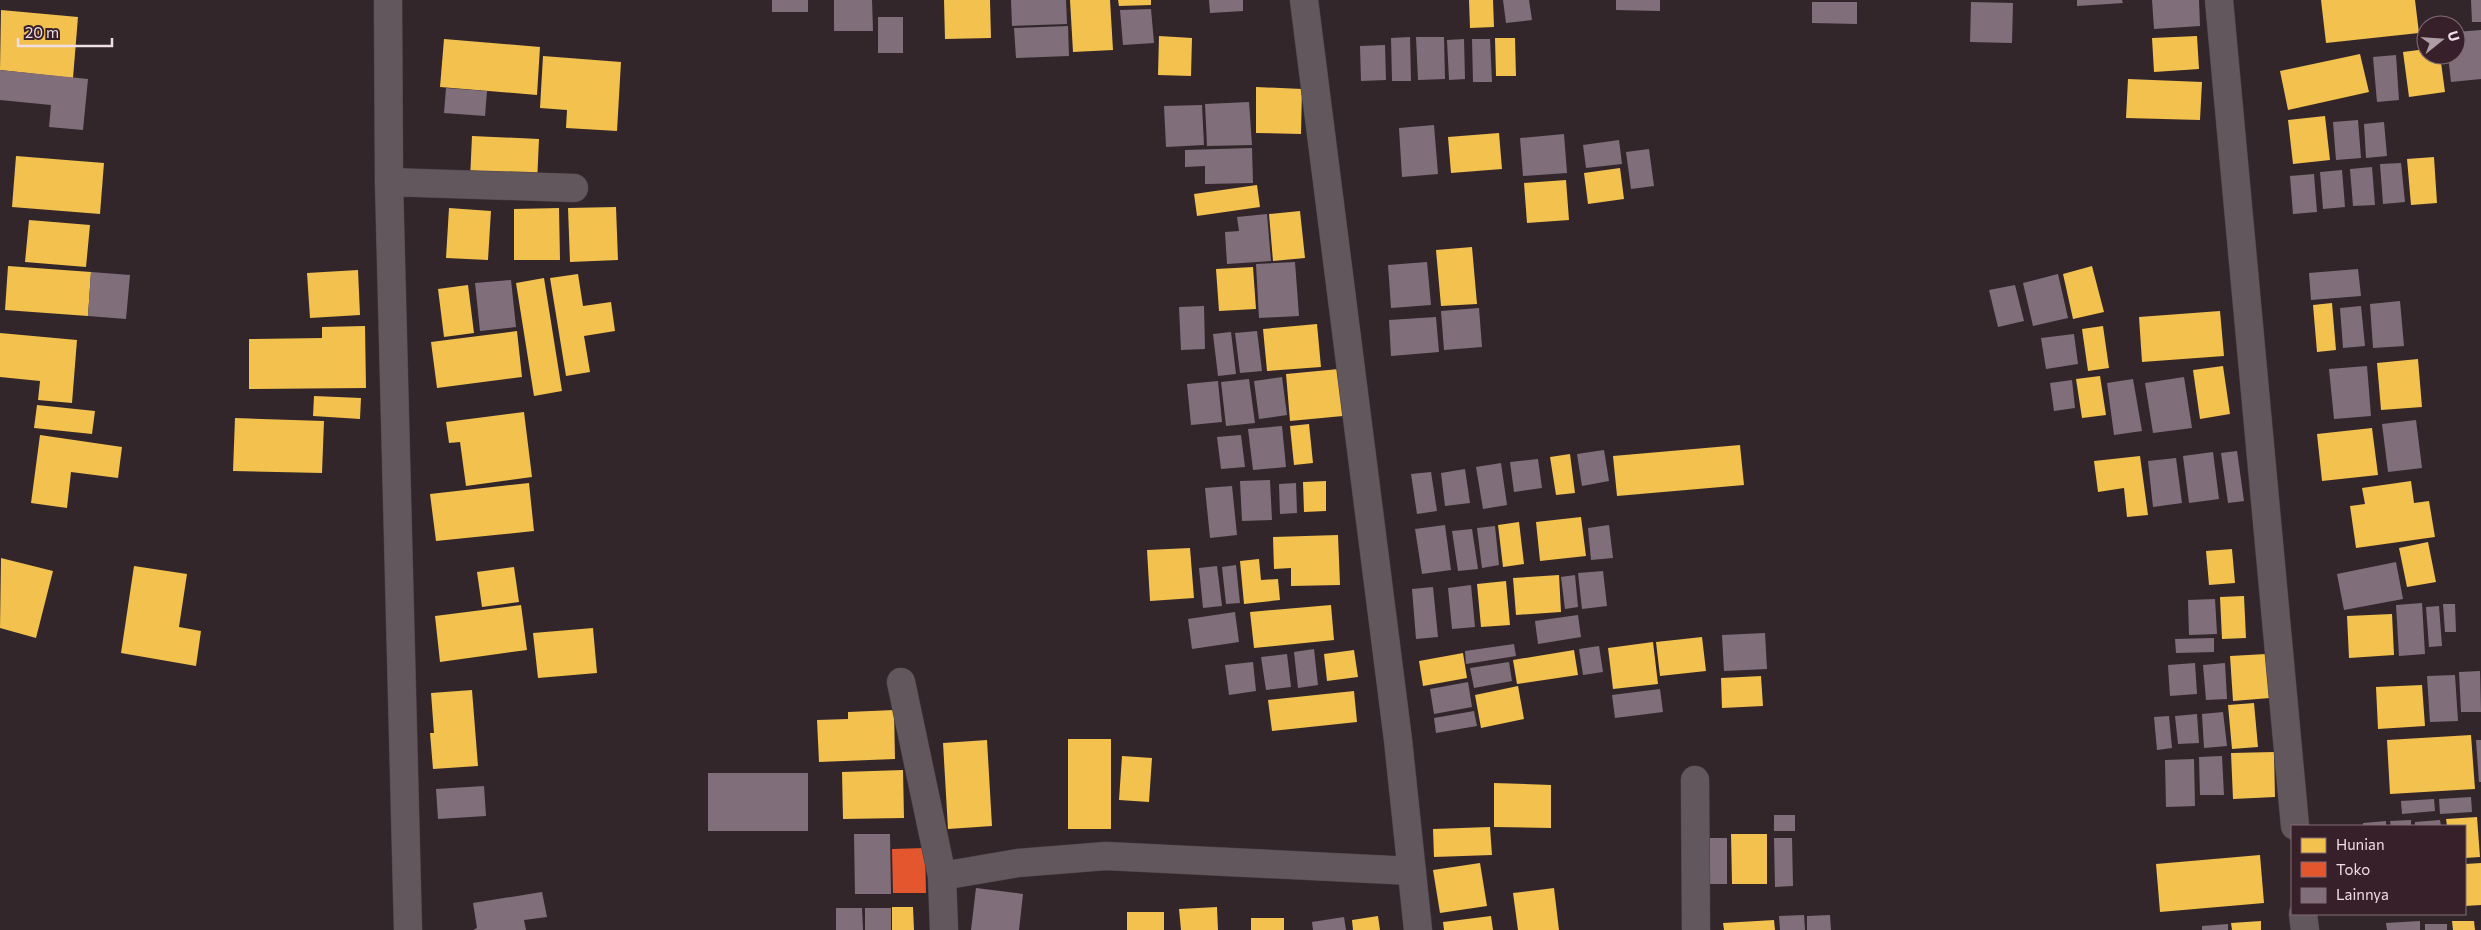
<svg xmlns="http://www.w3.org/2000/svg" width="2481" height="930" viewBox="0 0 2481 930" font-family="Commissioner,sans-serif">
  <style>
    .homes { fill: #f2c14e }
    .shops { fill: #e4572e }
    .building { fill: #806f7b }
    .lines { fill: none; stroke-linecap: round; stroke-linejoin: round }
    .minor-casing { stroke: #4d4146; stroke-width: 29 }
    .minor { stroke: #62575c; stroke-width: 28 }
  </style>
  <rect width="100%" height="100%" fill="#32262b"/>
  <path class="homes" d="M944 0H990L991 38 945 39Z
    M1070 0H1110L1113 50 1073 52Z
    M1118 0H1151V5L1119 6Z
    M1469 0H1493L1494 27 1470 28Z
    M2321 0H2415L2419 33 2326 43Z
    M1 10 78 17 73 78 0 70Z
    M1159 36 1192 38 1191 76 1158 75Z
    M2197 36 2199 69 2154 72 2152 38Z
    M1495 38H1515L1516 76H1496Z
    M444 39 540 47 537 95 440 87Z
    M2426 49V55H2440L2445 92 2409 97 2403 52Z
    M2360 54 2369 92 2288 110 2280 71Z
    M543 56 621 62 617 131 566 128 567 110 540 108Z
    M2128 79 2202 82 2200 120 2126 118Z
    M1256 87 1302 89 1301 134 1256 133Z
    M2325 116 2330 160 2293 164 2288 120Z
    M1499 133 1502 169 1451 173 1448 137Z
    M472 136 539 139 537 183 470 180Z
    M16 156 104 163 100 214 12 207Z
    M2434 157 2437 203 2411 205 2407 159Z
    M1620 168 1624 199 1588 204 1584 173Z
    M1566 180 1569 220 1527 223 1524 183Z
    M1257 185 1260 207 1197 216 1194 194Z
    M616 207 618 260 570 262 568 208Z
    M449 208 491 211 488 260 446 258Z
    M559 208 560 260H514V209Z
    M1300 211 1305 258 1273 261 1269 214Z
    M29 220 90 225 86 267 25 262Z
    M1472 247 1477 304 1441 306 1436 250Z
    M8 266 91 272 88 316 5 310Z
    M2092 266 2104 312 2073 319 2063 274Z
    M1253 267 1256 309 1219 311 1216 269Z
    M358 270 360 315 310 318 307 273Z
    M578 274 583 306 611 302 615 331 584 336 590 372 566 376 550 278Z
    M544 278 562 391 534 396 516 283Z
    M468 285 474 333 444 337 438 289Z
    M2332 303 2336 350 2317 352 2313 305Z
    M2220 311 2224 356 2142 362 2139 317Z
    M1317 324 1321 367 1267 371 1263 329Z
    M365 326 366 388 249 389V339L322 338V327Z
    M2103 326 2109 368 2088 371 2082 329Z
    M517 331 522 377 437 388 431 342Z
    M0 333 77 340 72 403 38 400 40 381 0 377Z
    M2418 359 2422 407 2381 410 2377 363Z
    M2223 366 2230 414 2200 419 2193 370Z
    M1339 369 1343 416 1290 421 1286 374Z
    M2100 376 2106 415 2082 418 2076 379Z
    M314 396 361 398 360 419 313 416Z
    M37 405 95 411 92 434 34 428Z
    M524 412 532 477 466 486 460 442 449 443 446 422Z
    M235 418 324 421 322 473 233 471Z
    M1309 424 1313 463 1294 465 1290 426Z
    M2372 428 2378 475 2322 481 2317 434Z
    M40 435 122 447 118 478 71 472 67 508 31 503Z
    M1740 445 1744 485 1617 496 1613 456Z
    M1570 454 1575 493 1556 495 1550 457Z
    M2140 456 2148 515 2127 517 2124 488 2098 492 2094 461Z
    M1326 481V511L1304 512 1303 482Z
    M2411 481 2414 503 2429 501 2435 537 2356 548 2350 506 2365 504 2362 488Z
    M529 483 534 531 436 541 430 494Z
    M1581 517 1586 556 1540 561 1536 522Z
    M1519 522 1524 564 1503 567 1498 525Z
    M1338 535 1340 585 1291 586V568L1274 569 1273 537Z
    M2428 542 2436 582 2407 587 2399 548Z
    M1190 548 1194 598 1150 601 1147 550Z
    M2232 549 2235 583 2209 585 2206 551Z
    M1 558 53 571 36 638 0 628Z
    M1259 559 1261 580 1278 579 1280 600 1244 604 1240 561Z
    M134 566 187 574 179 627 201 631 196 666 121 653Z
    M514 567 519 602 482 607 477 572Z
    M1559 575 1561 612 1516 615 1513 578Z
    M1506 581 1510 625 1481 627 1477 584Z
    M2244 596 2246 638 2222 639 2220 597Z
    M521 605 527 650 440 662 435 616Z
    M1331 605 1334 640 1254 648 1250 612Z
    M2392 614 2394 655 2349 658 2347 616Z
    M593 628 597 673 538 678 533 633Z
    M1702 637 1706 671 1660 676 1656 642Z
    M1653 642 1658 684 1613 689 1608 648Z
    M1354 650 1358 677 1327 681 1324 654Z
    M1574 650 1578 675 1517 684 1513 660Z
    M1463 653 1467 678 1423 686 1419 661Z
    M2266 654 2270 698 2233 701 2230 656Z
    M1761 676 1763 706 1722 708 1721 678Z
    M2422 685 2425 726 2378 729 2376 687Z
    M1518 686 1524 719 1481 728 1475 695Z
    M472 690 478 766 433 769 430 733H434L431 693Z
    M1354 691 1357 722 1272 731 1268 700Z
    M2254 703 2258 747 2232 749 2228 705Z
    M894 710 895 759 819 762 817 720 848 719V712Z
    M2471 735 2475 789 2390 794 2387 740Z
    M1068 739H1111V829H1068Z
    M987 740 992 826 948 829 943 743Z
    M2274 752 2275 797 2233 799 2231 753Z
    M1122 756 1152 758 1149 802 1119 800Z
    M903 770 904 818 843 819 842 772Z
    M1494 783 1551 785V828L1494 827Z
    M2477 817 2480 857 2465 858V826H2447L2446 819Z
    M1490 827 1492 855 1434 857 1433 829Z
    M1731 834H1767V884H1732Z
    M2260 855 2264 903 2160 912 2156 864Z
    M1480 863 1487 906 1440 913 1433 870Z
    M2481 863V905L2465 906V864Z
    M1554 888 1559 930H1518L1513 893Z
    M892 907H913L914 930H892Z
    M1217 907 1218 930H1181L1179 909Z
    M1127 912H1164V930H1127Z
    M1378 916 1380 930H1353L1352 920Z
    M1491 916 1493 930H1444L1443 922Z
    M1251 918H1284V930H1251Z
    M1774 920 1775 930H1724L1723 923Z
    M2261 921V930H2232L2231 923Z
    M2452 921H2474L2475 930H2453Z"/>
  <path class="shops" d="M925 848 926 893H893L892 849Z"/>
  <path class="building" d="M772 0H808V12H772Z
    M834 0H872L873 31H834Z
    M1011 0H1066L1067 24 1012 26Z
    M1209 0H1243V11L1210 13Z
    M1503 0H1529L1532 20 1506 23Z
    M1616 0H1660V11L1616 10Z
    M2077 0H2122L2123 3 2077 6Z
    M2152 0H2199L2200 26 2154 29Z
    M2471 0H2481V22H2472Z
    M1812 2H1857V24L1812 23Z
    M1971 2 2013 3 2012 43 1970 42Z
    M1151 9 1154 43 1123 45 1120 10Z
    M878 17H903V53H878Z
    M1068 26 1069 56 1016 58 1014 28Z
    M2481 30V79L2451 82 2448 55H2456V32Z
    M1410 37 1411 81H1392L1391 38Z
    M1416 37H1444L1445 79 1418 80Z
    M1464 39 1465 79 1449 80 1447 40Z
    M1472 39H1490L1492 82H1473Z
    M1385 45 1386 80 1361 81 1360 46Z
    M2396 55 2399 100 2377 102 2373 57Z
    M0 70 88 79 83 130 49 127 51 105 0 100Z
    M446 88 487 91 485 116 444 113Z
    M1249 102 1252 145 1207 146 1205 104Z
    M1202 105 1204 145 1166 147 1164 106Z
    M2358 120 2361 158 2336 160 2333 122Z
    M2384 122 2387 156 2366 158 2364 124Z
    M1434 125 1438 174 1402 177 1399 128Z
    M1564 134 1567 173 1523 176 1520 138Z
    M1619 140 1622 164 1586 168 1583 145Z
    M1252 148 1253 183 1205 184V166L1185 167V150Z
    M1649 149 1654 186 1631 189 1626 152Z
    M2401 163 2405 202 2383 204 2380 164Z
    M2372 167 2375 205 2353 206 2350 169Z
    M2342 170 2345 207 2323 209 2320 172Z
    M2314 174 2317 212 2293 214 2290 176Z
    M1267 214 1271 261 1227 264 1225 232 1239 231 1237 217Z
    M1295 262 1299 316 1259 318 1256 264Z
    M1427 262 1431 305 1391 308 1388 265Z
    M2358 269 2361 296 2311 300 2309 273Z
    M91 272 130 275 126 319 88 316Z
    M2058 274 2068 318 2033 326 2023 283Z
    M511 280 516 327 480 331 475 283Z
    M2015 285 2024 321 1998 327 1989 290Z
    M2400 301 2404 346 2373 348 2370 304Z
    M1204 306 1205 349 1181 350 1179 307Z
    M2361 306 2365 346 2343 348 2340 308Z
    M1479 308 1482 347 1444 350 1441 311Z
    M1436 317 1439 352 1391 356 1389 320Z
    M1257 331 1262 371 1240 373 1235 333Z
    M1231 332 1236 374 1218 376 1213 334Z
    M2074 334 2078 364 2046 369 2041 338Z
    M2367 366 2371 416 2334 419 2329 369Z
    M1282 377 1287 415 1259 419 1254 381Z
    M2184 377 2192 428 2153 433 2145 383Z
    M1249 379 1255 423 1226 426 1221 382Z
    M2133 379 2142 431 2114 435 2107 383Z
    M2072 380 2075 408 2054 411 2050 383Z
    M1218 381 1222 422 1191 425 1187 384Z
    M2416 420 2422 468 2388 472 2382 424Z
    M1282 426 1286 467 1253 470 1248 429Z
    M1241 435 1245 467 1221 469 1217 437Z
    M1604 450 1609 481 1582 486 1577 454Z
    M2237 451 2244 501 2228 503 2221 453Z
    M2213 452 2219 499 2189 503 2183 456Z
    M2176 458 2182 503 2153 507 2148 461Z
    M1538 459 1542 488 1514 492 1510 462Z
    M1501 463 1507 505 1483 509 1476 467Z
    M1465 469 1470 503 1445 506 1441 473Z
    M1431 472 1437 511 1417 514 1411 474Z
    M1270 480 1272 520 1242 521 1240 481Z
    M1296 483 1297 513 1280 514 1279 484Z
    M1232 486 1237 535 1210 538 1205 488Z
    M1445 525 1451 570 1422 574 1415 529Z
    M1609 525 1613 558 1591 560 1588 528Z
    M1495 526 1499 565 1482 568 1477 528Z
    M1472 529 1478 569 1458 571 1452 531Z
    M2396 562 2403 599 2344 610 2337 574Z
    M1236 565 1240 603 1226 604 1222 567Z
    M1217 566 1222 606 1203 608 1199 568Z
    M1603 571 1607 606 1582 609 1578 573Z
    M1575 575 1578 607 1565 609 1561 577Z
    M1471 585 1475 627 1452 629 1448 588Z
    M1433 587 1438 637 1416 639 1412 589Z
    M2215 599 2217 634 2189 635 2188 600Z
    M2422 603 2425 654 2399 656 2396 605Z
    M2443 604H2455L2456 632H2445Z
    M2439 606 2442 646 2429 647 2426 607Z
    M1235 612 1239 642 1192 649 1188 619Z
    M1578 615 1581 637 1538 644 1535 621Z
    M1765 633 1767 669 1724 671 1722 635Z
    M2214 638V652L2176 653 2175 639Z
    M1514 644 1516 656 1466 664 1465 651Z
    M1599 646 1603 672 1583 675 1579 649Z
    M1314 649 1318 685 1298 688 1294 652Z
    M1287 654 1291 687 1266 690 1261 657Z
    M1253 662 1256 691 1229 695 1225 665Z
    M1509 662 1512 681 1474 688 1470 668Z
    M2195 663 2197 694 2170 696 2168 665Z
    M2225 663 2227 699 2206 700 2203 665Z
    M2480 671 2481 712H2461L2459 672Z
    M2455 675 2458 721 2430 722 2427 676Z
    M1468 682 1472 707 1434 714 1430 689Z
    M1660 689 1663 712 1615 718 1612 695Z
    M1474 711 1477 726 1436 733 1434 718Z
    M2223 712 2227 746 2204 748 2202 714Z
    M2197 714 2199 743 2178 744 2175 716Z
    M2169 716 2172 748 2157 750 2154 717Z
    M2476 740H2481V782H2479Z
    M2222 756 2224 795H2200L2199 757Z
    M2194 759 2195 806 2166 807 2165 760Z
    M708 773H808V831H708Z
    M484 786 486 816 438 819 436 789Z
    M2471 797 2472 812 2440 814 2439 799Z
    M2434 799 2435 811 2402 814 2401 801Z
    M1774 815H1795V831H1774Z
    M2411 820V826H2391L2390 821Z
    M2440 820 2441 826H2415V822Z
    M2386 821V826H2363V823Z
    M854 834H890L891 894H855Z
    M1710 838H1727V884H1710Z
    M1774 838H1792L1793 886 1775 887Z
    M976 888 1023 894 1019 930H971Z
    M542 892 547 917 524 920 526 930H473L477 928 473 903Z
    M836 908H862L863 930H836Z
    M865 908H891V930H865Z
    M1804 915 1805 930H1780L1779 916Z
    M1830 915 1831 930H1807V916Z
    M1344 917 1346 930H1313L1312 922Z
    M2420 921V930H2387L2386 923Z
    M2228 924V930H2202V926Z
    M2425 924H2447V930H2425Z"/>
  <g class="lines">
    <g class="minor-casing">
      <path id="minor" d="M388 0 389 182 408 930
        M1304 0 1398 740 1418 930
        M2219 0 2295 826
        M389 182 574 188
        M901 682 942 876
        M1695 780 1696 930
        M2303 914 2305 930
        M944 930 942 876 1018 863 1106 856 1412 871"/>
    </g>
    <use href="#minor" class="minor"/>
  </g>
  <rect x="2291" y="825" width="175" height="90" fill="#38202a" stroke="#816c74"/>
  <rect x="2301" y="838" width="25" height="15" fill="#f2c14e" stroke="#816c74"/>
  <text x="2336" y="850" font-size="15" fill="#efdee4">Hunian</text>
  <rect x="2301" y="862" width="25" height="15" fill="#e4572e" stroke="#816c74"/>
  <text x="2336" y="875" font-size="15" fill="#efdee4">Toko</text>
  <rect x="2301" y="888" width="25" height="15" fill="#806f7b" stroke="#816c74"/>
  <text x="2336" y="900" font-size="15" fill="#efdee4">Lainnya</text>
  <g transform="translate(2441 40) rotate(73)"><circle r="24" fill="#38202a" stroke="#816c74"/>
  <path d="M0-4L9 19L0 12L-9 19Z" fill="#ad9ea3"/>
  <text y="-8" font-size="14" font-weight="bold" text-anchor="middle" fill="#efdee4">U</text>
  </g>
  <path d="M18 38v8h94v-8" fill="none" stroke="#efdee4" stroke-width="2.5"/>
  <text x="25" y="38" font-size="15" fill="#efdee4" stroke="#38202a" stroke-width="4" paint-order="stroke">20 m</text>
</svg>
